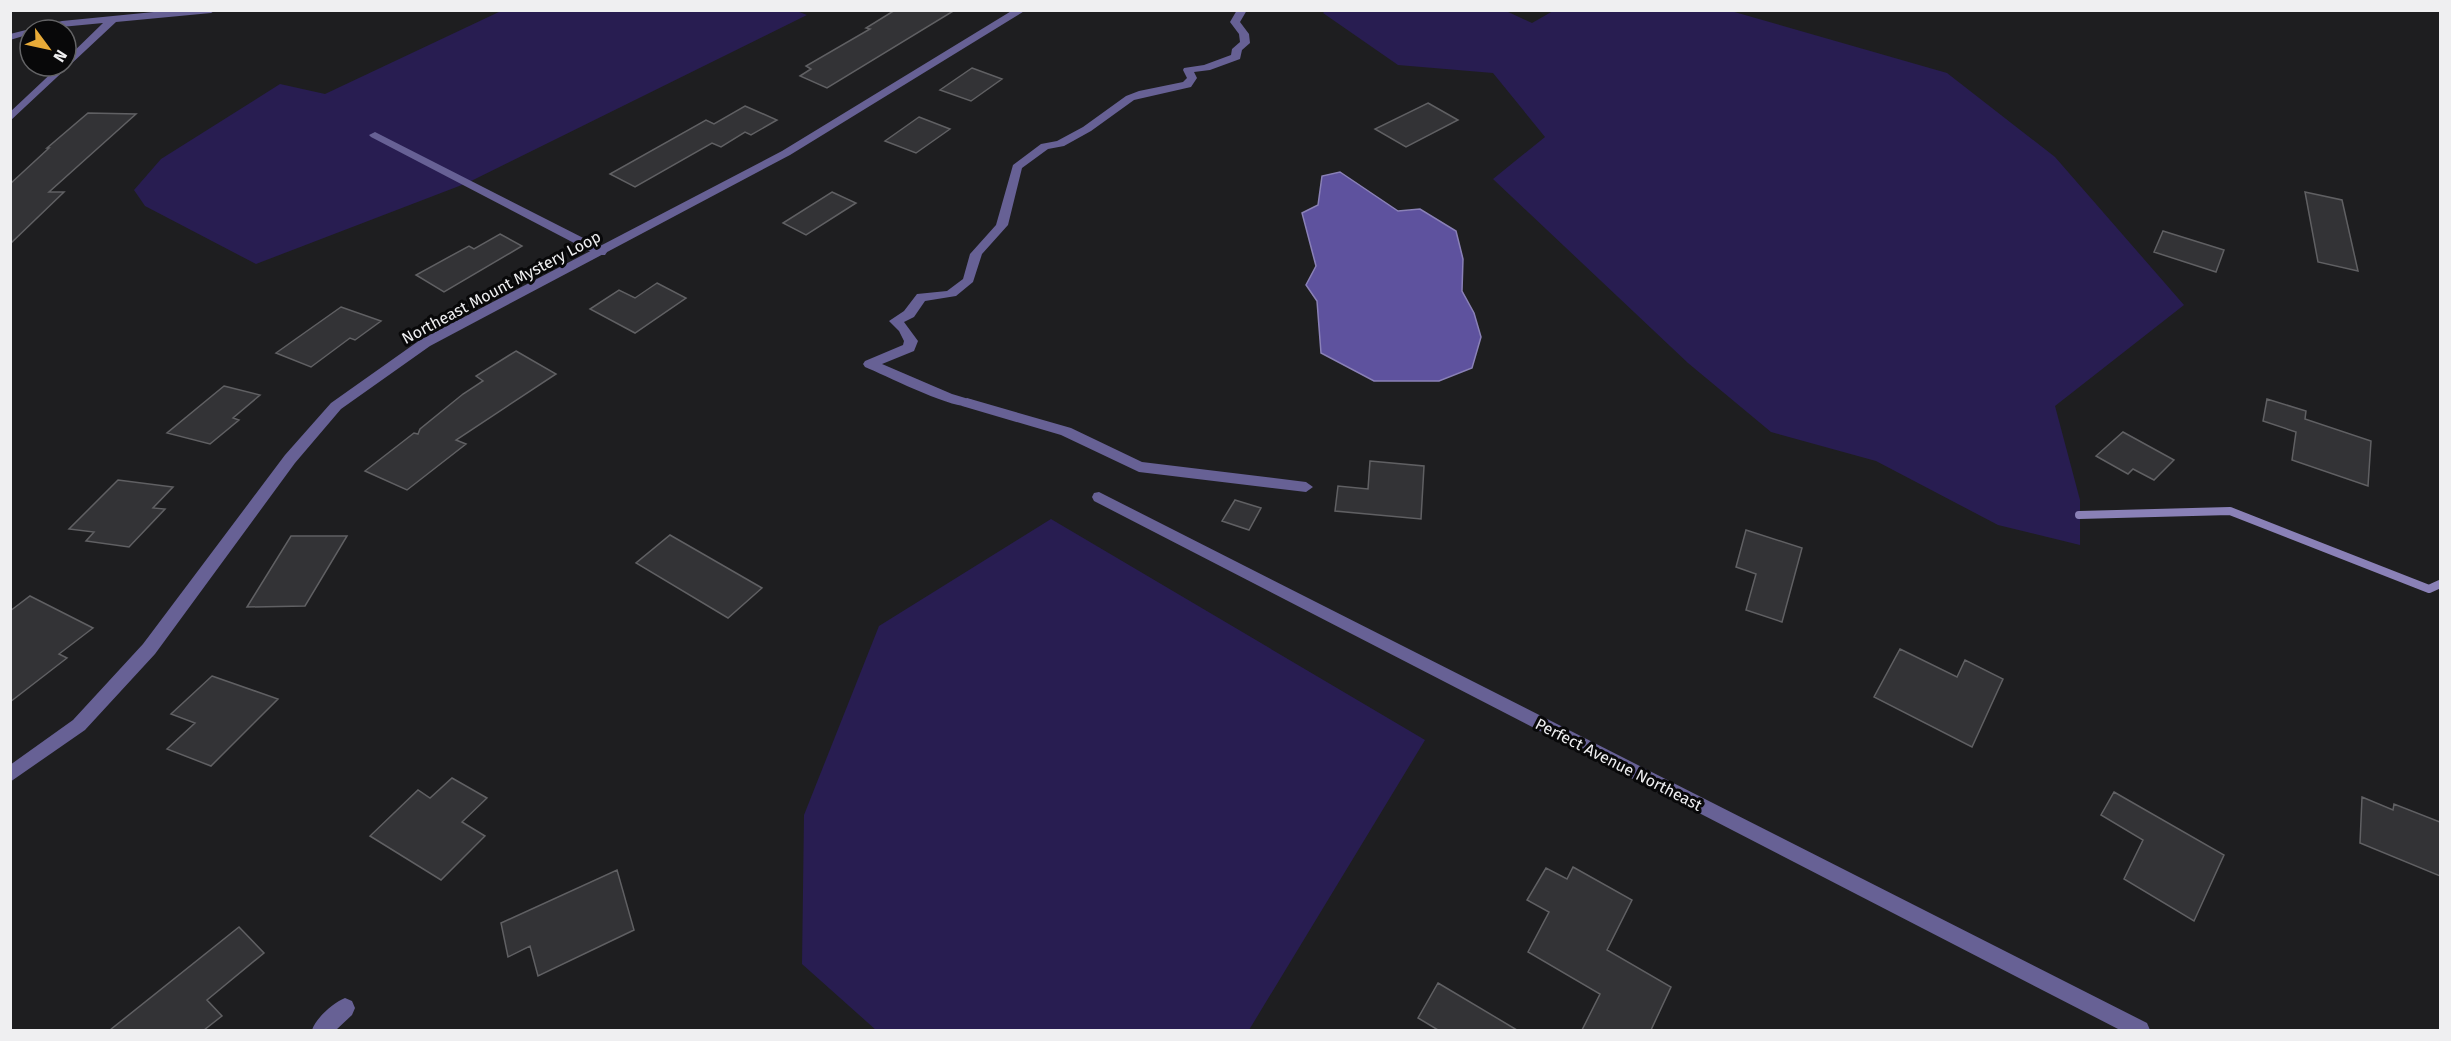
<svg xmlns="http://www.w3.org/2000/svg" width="2451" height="1041" viewBox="0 0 2451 1041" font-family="'Fira Sans',sans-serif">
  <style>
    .green { fill: #281d51 }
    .water { fill: #5e529e; stroke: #8a81b7; stroke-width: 1.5 }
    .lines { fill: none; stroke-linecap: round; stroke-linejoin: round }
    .stream { stroke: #8a81b7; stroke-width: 8 }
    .building { fill: #333336; stroke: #606063; stroke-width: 1.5 }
    .service { fill: #676195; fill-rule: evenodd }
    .minor { fill: #676195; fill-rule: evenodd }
    .labels { text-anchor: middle; stroke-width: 6; stroke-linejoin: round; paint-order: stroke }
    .street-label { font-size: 16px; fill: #efeff1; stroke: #080809 }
  </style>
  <rect width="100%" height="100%" fill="#1e1e20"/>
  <path class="green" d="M794 10 807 15 467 183 256 264 145 206 134 190 161 159 280 84 325 94 501 11Z
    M1326 10 1506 11 1532 23 1553 11H1731L1947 73 2055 157 2184 305 2055 406 2080 500V545L1998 525 1876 461 1771 432 1688 363 1493 179 1545 137 1493 73 1398 65 1323 13Z
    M1051 519 1425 740 1249 1030H876L802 964 804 815 879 626Z"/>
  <path class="water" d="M1340 172 1398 211 1420 209 1456 231 1463 259 1462 291 1474 313 1481 337 1472 368 1439 381H1374L1321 353 1317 301 1306 285 1316 266 1302 213 1318 205 1322 176Z"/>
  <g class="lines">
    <path class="stream" d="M2079 515 2230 511 2429 589 2440 584"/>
  </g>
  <path class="building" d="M895 10H955L827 88 800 76 811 69 806 66 870 29 866 28Z
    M972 68 1002 79 971 101 940 90Z
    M1428 103 1458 120 1406 147 1375 129Z
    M745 106 777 120 751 135 745 132 721 147 712 143 635 187 610 174 706 120 714 124Z
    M88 113 136 114 49 192H64L10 244V184L49 148H47Z
    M919 117 950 129 916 153 885 141Z
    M832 192 856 203 806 235 783 223Z
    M2305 192 2342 200 2358 271 2318 262Z
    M2163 231 2224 250 2216 272 2154 252Z
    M500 234 522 246 444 292 416 275 469 246 474 249Z
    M657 283 686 298 635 333 590 309 619 290 635 298Z
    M341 307 381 321 355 340 350 338 311 367 276 353Z
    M516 351 556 374 456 440 466 444 407 490 365 471 414 433 418 434 420 429 463 394 483 381 476 376Z
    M224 386 260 395 233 418 239 420 210 444 167 433Z
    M2267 399 2306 411 2305 419 2371 441 2368 486 2292 460 2296 432 2263 421Z
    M2123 432 2174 460 2154 480 2133 469 2128 474 2096 456Z
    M1370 461 1424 466 1421 519 1335 511 1338 486 1368 489Z
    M118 480 173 487 153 508 165 509 129 547 86 541 94 532 69 529Z
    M1235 500 1261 508 1249 530 1222 521Z
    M1746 530 1802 548 1782 622 1746 610 1756 574 1736 567Z
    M670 535 762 588 728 618 636 563Z
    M291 536H347L305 606 247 607Z
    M30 596 93 628 59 654 67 658 10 702V611Z
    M1900 649 1957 677 1965 660 2003 679 1972 747 1874 697Z
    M212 676 278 699 211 766 167 749 195 723 171 714Z
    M452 778 487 798 462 822 485 836 441 880 370 836 418 790 430 798Z
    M2114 792 2224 855 2194 921 2124 879 2143 840 2101 815Z
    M2362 797 2393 810 2394 804 2440 822V876L2360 843Z
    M1573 867 1632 900 1607 950 1671 987 1651 1030H1582L1600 994 1528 952 1549 912 1527 900 1546 868 1567 879Z
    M617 870 634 930 538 976 530 946 508 957 501 923Z
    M239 927 264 953 207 1000 222 1016 204 1030H110Z
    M1438 983 1517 1030H1438L1418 1018Z"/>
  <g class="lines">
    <path class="service" d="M375 132 605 249 607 252 605 255H597L371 137 369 135Z
      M967 398 1071 428 1142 462 1306 482 1313 487 1306 492 1139 472 1061 435 962 406 960 403Z"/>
    <path class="minor" d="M174 10H216L211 13 116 22 10 121V112L59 66H66V59L103 23 30 30V34L10 40V34L62 21Z
      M1013 10H1026L790 155 430 346 341 409 295 463 155 654 85 730 10 782V765L73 720 143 644 285 455 331 403 420 340 782 151Z
      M1237 10H1247L1240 22 1249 34 1250 43 1242 50 1240 59 1210 70 1194 72 1197 78 1191 87 1134 100 1091 131 1064 146 1048 149 1022 168 1008 225 982 254 973 282 956 296 925 301 914 317 904 322 918 341 914 351 882 364 952 394 972 400 974 403 972 406C955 411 885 375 865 367L863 364 865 361 903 345 904 341 899 331 889 321 904 311 917 294 947 291 963 279 970 254 996 225 1013 165 1041 144 1057 141 1083 127 1126 96 1139 91 1183 82 1187 78 1183 70 1184 68 1204 65 1231 55 1232 49 1240 42 1239 34 1230 22Z
      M1099 492 2147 1023 2150 1030H2120L1094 501 1092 497 1094 493Z
      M345 998 352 1001 355 1008 352 1015 336 1030H312C316 1018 333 1003 345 998Z"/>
  </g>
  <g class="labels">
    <g class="street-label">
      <text transform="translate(501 287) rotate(-28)" y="6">Northeast Mount Mystery Loop</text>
      <text transform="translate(1619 764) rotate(27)" y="6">Perfect Avenue Northeast</text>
    </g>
  </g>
  <rect width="2451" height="1041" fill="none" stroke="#efeff1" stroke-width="24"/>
  <g transform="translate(48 48) rotate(123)"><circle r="28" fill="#080809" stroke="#646466" stroke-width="1.5"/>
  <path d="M0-4.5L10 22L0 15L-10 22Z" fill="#e9ab38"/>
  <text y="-9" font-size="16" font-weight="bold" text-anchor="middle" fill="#efeff1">N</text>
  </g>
</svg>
